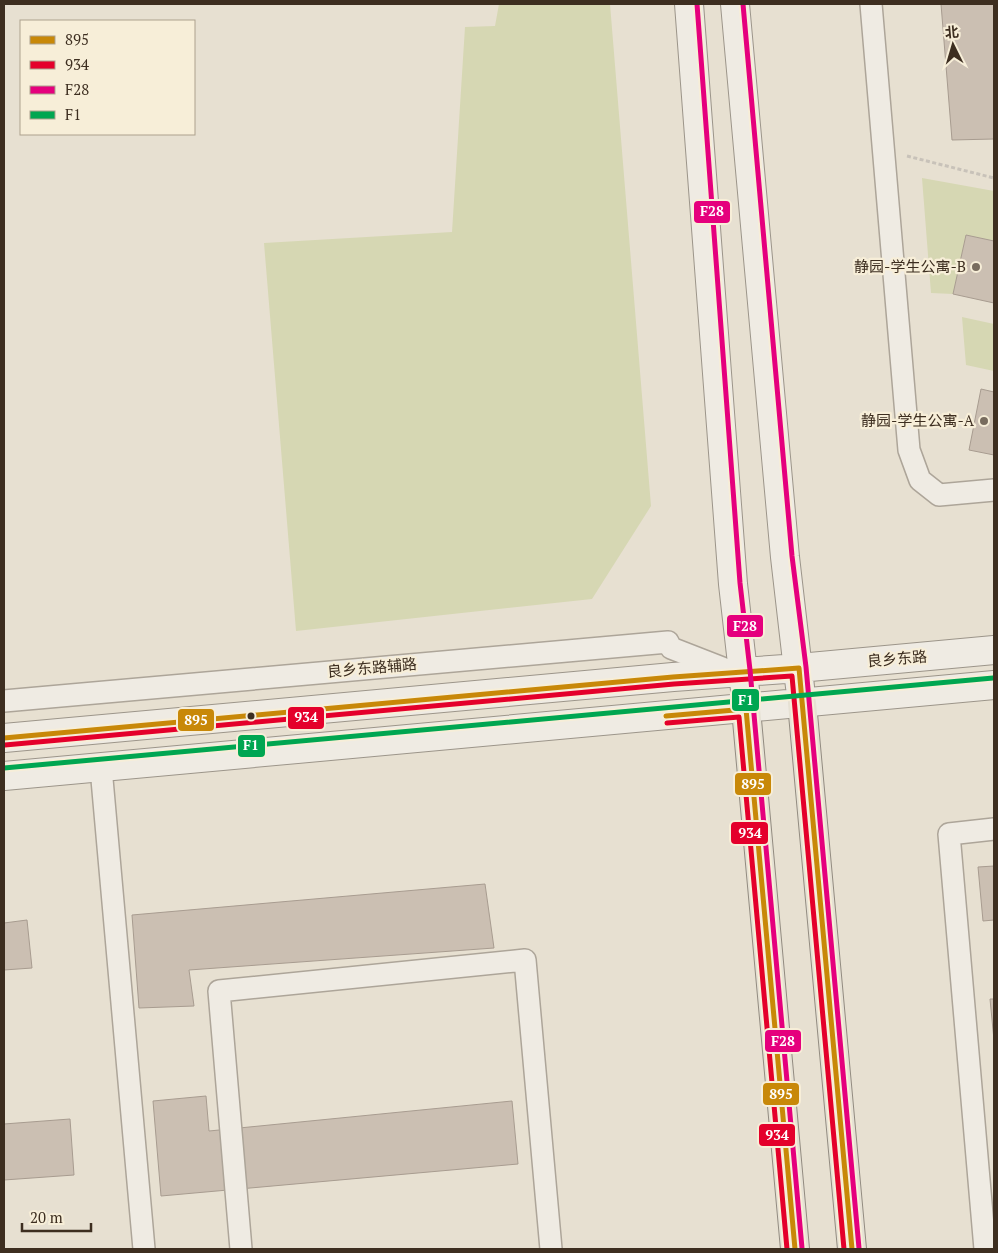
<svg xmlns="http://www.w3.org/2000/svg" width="998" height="1253" viewBox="0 0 998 1253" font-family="'PT Serif','Noto Sans SC',serif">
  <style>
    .green { fill: #d6d7b3 }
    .building { fill: #cbbfb2; stroke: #a89c90 }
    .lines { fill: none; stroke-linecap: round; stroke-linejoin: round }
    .minor-casing { stroke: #ada599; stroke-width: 24 }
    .secondary-casing { stroke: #9c958a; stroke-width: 30 }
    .primary-casing { stroke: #928b80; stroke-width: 30 }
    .path { stroke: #c8c2b9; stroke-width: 3; stroke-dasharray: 4 2.5; stroke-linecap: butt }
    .minor { stroke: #efebe3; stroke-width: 21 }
    .secondary { stroke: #efebe3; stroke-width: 28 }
    .primary { stroke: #e6e1d4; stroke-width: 28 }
    .bus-1-casing { stroke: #f7eed8; stroke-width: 9 }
    .bus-2-casing { stroke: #f7eed8; stroke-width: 9 }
    .bus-3-casing { stroke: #f7eed8; stroke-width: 9 }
    .bus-4-casing { stroke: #f7eed8; stroke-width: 9 }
    .bus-1 { stroke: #c88808; stroke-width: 5 }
    .bus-2 { stroke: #e4002b; stroke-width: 5 }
    .bus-3 { stroke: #e5007d; stroke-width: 5 }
    .bus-4 { stroke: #00a651; stroke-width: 5 }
    .poi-dot { fill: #786c5e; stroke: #f7eed8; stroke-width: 2 }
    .bus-dot { fill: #3d2e20; stroke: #f7eed8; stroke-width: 2 }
    .labels { text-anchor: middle; stroke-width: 4.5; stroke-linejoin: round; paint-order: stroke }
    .poi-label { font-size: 15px; fill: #3d2e20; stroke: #f7eed8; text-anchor: end }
    .street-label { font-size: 15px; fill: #3d2e20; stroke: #f7eed8 }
    .line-badge { stroke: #f7eed8; stroke-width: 2 }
    .badge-label { font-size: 14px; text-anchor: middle; font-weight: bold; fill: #fff }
  </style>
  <rect width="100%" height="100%" fill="#e7e0d1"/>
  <path class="green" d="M499 4H610L651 506 592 599 296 631 264 243 452 232 465 27 495 26Z
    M922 178 994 191V241L966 235 953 294 931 293Z
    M962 317 994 324V371L966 365Z"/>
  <path class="building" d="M941 4H994V139L952 140Z
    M966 235 994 241V303L953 294Z
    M981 389 994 392V455L969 450Z
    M994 866V920L983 921 978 867Z
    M485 884 494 948 189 970 194 1006 139 1008 132 915Z
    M27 920 32 968 4 970V923Z
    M990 999H994V1040Z
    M206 1096 209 1131 512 1101 518 1164 161 1196 153 1101Z
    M70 1119 74 1175 4 1180V1124Z"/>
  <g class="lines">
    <g class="minor-casing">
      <path id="minor" d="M871 4 909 450 920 480 939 495 994 490
        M4 701 668 642 671 648 730 671
        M101 768 144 1249
        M241 1249 219 991 525 960 551 1249
        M985 1249 949 834 994 829"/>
    </g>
    <g class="secondary-casing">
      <path id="secondary" d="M689 4 733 584 745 690
        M735 4 785 557 800 687
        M4 738 673 677 799 668 994 650
        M4 776 994 685"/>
    </g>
    <g class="primary-casing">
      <path id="primary" d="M802 703 852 1249
        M746 709 795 1249"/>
    </g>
    <path class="path" d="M907 156 994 178"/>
    <use href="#minor" class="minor"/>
    <use href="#secondary" class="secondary"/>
    <use href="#primary" class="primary"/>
    <g class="bus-1-casing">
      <path id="bus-1" d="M666 716 746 709 795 1249
        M4 738 673 677 799 668 852 1249"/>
    </g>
    <g class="bus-2-casing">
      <path id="bus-2" d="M667 723 739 717 787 1249
        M5 745 674 684 792 676 844 1249"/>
    </g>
    <g class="bus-3-casing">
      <path id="bus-3" d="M697 4 740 583 750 670 802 1248
        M743 4 792 556 806 667 859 1248"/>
    </g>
    <g class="bus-4-casing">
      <path id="bus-4" d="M4 768 993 678"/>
    </g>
    <use href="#bus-1" class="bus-1"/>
    <use href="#bus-2" class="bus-2"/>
    <use href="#bus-3" class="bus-3"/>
    <use href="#bus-4" class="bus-4"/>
  </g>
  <g class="poi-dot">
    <circle cx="976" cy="267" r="5"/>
    <circle cx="984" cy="421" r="5"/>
  </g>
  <circle class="bus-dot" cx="251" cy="716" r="4.5"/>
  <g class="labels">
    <g class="poi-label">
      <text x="966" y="272">静园-学生公寓-B</text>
      <text x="974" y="426">静园-学生公寓-A</text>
    </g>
    <g class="street-label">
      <text transform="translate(897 659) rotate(-5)" y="5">良乡东路</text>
      <text transform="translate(372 668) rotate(-5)" y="5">良乡东路辅路</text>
    </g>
  </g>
  <g class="line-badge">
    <rect x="693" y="200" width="38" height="24" rx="5" fill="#e5007d"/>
    <rect x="726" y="614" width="38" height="24" rx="5" fill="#e5007d"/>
    <rect x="731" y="688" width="29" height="24" rx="5" fill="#00a651"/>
    <rect x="287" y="706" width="38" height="24" rx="5" fill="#e4002b"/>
    <rect x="177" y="708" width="38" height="24" rx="5" fill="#c88808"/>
    <rect x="237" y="734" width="29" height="24" rx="5" fill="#00a651"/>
    <rect x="734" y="772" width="38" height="24" rx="5" fill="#c88808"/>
    <rect x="730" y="821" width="39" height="24" rx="5" fill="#e4002b"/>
    <rect x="764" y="1029" width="38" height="24" rx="5" fill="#e5007d"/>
    <rect x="762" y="1082" width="38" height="24" rx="5" fill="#c88808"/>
    <rect x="758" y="1123" width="38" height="24" rx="5" fill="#e4002b"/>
  </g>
  <g class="badge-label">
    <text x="712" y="216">F28</text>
    <text x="745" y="631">F28</text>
    <text x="746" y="705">F1</text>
    <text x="306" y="722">934</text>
    <text x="196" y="725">895</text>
    <text x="251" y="750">F1</text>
    <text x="753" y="789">895</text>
    <text x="750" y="838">934</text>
    <text x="783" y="1046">F28</text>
    <text x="781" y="1099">895</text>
    <text x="777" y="1140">934</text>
  </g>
  <rect width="998" height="1253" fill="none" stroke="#3d2e20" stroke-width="10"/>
  <rect x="20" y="20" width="175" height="115" fill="#f7eed8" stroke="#ada18e"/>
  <rect x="30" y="36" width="25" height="8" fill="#c88808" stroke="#ada18e"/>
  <text x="65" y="45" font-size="15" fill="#3d2e20">895</text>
  <rect x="30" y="61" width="25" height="8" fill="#e4002b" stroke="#ada18e"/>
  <text x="65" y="70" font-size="15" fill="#3d2e20">934</text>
  <rect x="30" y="86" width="25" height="8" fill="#e5007d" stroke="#ada18e"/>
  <text x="65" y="95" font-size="15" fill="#3d2e20">F28</text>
  <rect x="30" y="111" width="25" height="8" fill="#00a651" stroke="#ada18e"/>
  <text x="65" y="120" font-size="15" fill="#3d2e20">F1</text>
  <g transform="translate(953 45) rotate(355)" stroke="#f7eed8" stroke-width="4" paint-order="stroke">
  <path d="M0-4L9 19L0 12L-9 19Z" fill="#3d2e20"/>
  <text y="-8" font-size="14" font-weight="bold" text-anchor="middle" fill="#3d2e20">北</text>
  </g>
  <path d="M22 1223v8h69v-8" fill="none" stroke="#3d2e20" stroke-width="2.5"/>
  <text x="30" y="1223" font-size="15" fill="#3d2e20" stroke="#f7eed8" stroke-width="4" paint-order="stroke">20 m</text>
</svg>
